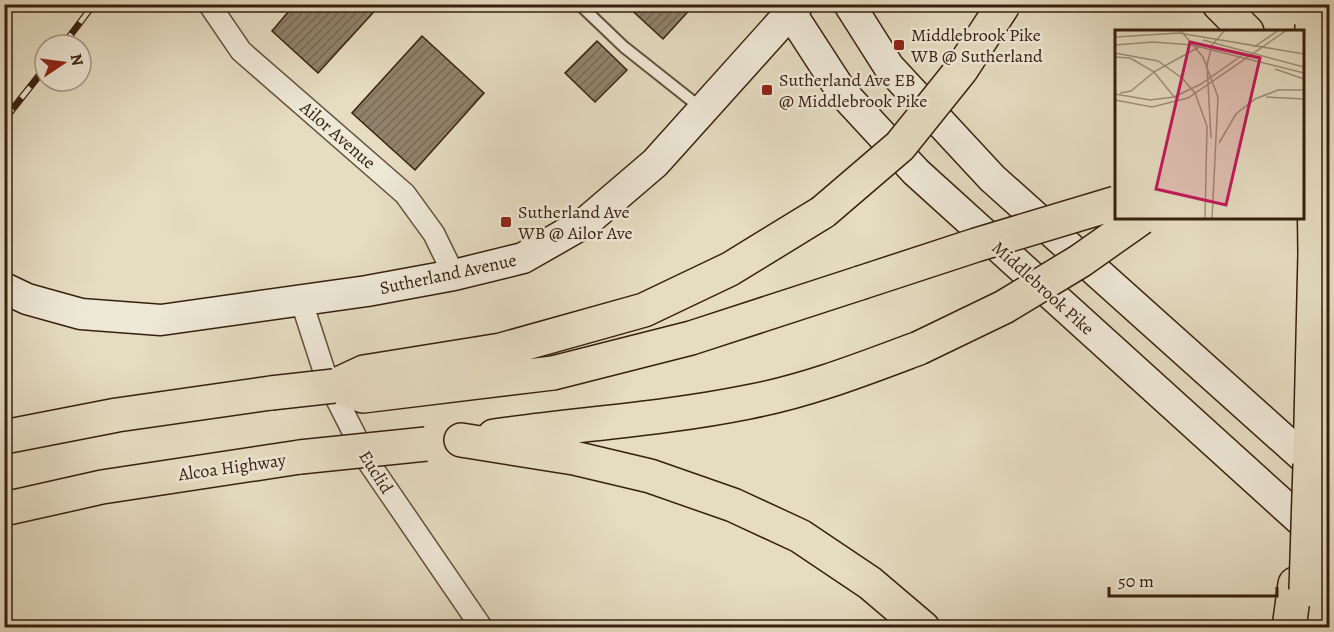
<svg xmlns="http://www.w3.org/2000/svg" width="1334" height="632" viewBox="0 0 1334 632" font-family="Alegreya,serif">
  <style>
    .building { fill: url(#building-hatch); stroke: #37200e; stroke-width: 1.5 }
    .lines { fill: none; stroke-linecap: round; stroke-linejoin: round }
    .lane-casing { stroke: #624f3b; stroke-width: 14 }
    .street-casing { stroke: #624f3b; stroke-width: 24 }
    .secondary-casing { stroke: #37200e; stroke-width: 33 }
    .highway-casing { stroke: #37200e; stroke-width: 36 }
    .lane { stroke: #eee8d7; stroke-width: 10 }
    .street { stroke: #eee8d7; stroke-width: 21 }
    .secondary { stroke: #eee8d7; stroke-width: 30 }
    .highway { stroke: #e5dcc1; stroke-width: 33 }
    .rail-casing { stroke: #37200e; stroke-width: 7 }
    .rail { stroke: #eee8d7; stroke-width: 4.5; stroke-dasharray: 14; stroke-linecap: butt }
    .highway-bridge-casing { stroke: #37200e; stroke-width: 36; stroke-linecap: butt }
    .highway-bridge { stroke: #e5dcc1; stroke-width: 33 }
    .poi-dot { fill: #8f2418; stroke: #eee8d7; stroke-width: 2 }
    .labels { text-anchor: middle; stroke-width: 5; stroke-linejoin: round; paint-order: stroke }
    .poi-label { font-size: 18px; fill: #37200e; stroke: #eee8d7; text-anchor: start }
    .street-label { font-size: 18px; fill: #37200e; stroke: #eee8d7 }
    .inset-road { fill: none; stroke: #9f9179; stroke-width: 1.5 }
    .view { fill: #c2185b; fill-opacity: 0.15; stroke: #c2185b; stroke-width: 3 }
    .inset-edge { fill: none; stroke: #37200e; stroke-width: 3 }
  </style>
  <defs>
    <pattern id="building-hatch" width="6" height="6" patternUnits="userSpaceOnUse" patternTransform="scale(1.5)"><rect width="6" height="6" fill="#91826b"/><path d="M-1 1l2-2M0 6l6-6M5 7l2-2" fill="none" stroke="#776a56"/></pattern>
  </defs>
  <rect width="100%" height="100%" fill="#e5dcc1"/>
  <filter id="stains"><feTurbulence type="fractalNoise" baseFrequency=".00333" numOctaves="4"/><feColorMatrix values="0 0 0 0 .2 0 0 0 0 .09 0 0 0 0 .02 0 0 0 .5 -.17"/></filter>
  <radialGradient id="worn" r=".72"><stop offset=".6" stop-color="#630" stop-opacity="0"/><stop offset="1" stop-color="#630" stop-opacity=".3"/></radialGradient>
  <path class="building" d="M295 4H381L318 73 272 31Z
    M625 4H695L663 39Z
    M422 36 484 93 415 170 352 113Z
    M597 41 627 70 595 102 565 73Z"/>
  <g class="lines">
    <g class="lane-casing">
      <path id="lane" d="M579 4 624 47 701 108"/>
    </g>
    <g class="street-casing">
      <path id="street" d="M209 4 241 51 405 194 434 234 454 275
        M301 300 327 380 369 463 482 628"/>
    </g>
    <g class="secondary-casing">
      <path id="secondary" d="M785 4 842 92 916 172 1330 547
        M849 4 889 67 992 178 1330 481
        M4 288 27 299 81 314 161 320 367 291 454 275 523 258 586 222 655 163 798 4"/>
    </g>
    <g class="highway-casing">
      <path id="highway" d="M1219 4 1247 32
        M334 386 363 396 553 373 691 338 860 283
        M334 386 364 372 501 350 644 310 730 269 823 212
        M494 436C579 424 664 419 748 402 807 391 863 369 919 348
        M4 437 117 415 271 393
        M461 440 574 458 650 476 733 505 800 536 870 583 923 628
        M1310 464 1315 254
        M4 509 102 487 300 457
        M1289 628 1295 584"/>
    </g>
    <use href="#lane" class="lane"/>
    <use href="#street" class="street"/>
    <use href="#secondary" class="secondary"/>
    <use href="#highway" class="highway"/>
    <g class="rail-casing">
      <path id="rail" d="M63 45 94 4
        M4 120 45 68"/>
    </g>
    <use href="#rail" class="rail"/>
    <g class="highway-bridge-casing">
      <path id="highway-bridge" d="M1312 24 1315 254
        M823 212 900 146 961 70 1004 4
        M860 283 976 245 1116 203
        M919 348 1004 307 1080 261 1141 218
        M271 393 334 386
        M300 457 426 444
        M1306 590 1310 464"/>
    </g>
    <use href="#highway-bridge" class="highway-bridge"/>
  </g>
  <g class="poi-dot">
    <rect x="893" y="39" width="12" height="12" rx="3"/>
    <rect x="761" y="84" width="12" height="12" rx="3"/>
    <rect x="500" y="216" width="12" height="12" rx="3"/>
  </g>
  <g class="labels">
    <g class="poi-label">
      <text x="911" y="41">Middlebrook Pike<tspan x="911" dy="21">WB @ Sutherland</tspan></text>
      <text x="779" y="86">Sutherland Ave EB<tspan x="779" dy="21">@ Middlebrook Pike</tspan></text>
      <text x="518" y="218">Sutherland Ave<tspan x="518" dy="21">WB @ Ailor Ave</tspan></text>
    </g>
    <g class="street-label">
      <text transform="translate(338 135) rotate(41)" y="6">Ailor Avenue</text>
      <text transform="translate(448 274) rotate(-12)" y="6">Sutherland Avenue</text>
      <text transform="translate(1043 288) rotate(42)" y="6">Middlebrook Pike</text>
      <text transform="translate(232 467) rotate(-8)" y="6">Alcoa Highway</text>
      <text transform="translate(376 472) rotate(58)" y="6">Euclid</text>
    </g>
  </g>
  <g transform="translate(1115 30)">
    <rect width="189" height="189" fill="#e5dcc1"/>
    <path class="inset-road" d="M65 0 88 27 103 67 97 189M0 7 64 3 189 24M88 10 189 37M0 15 38 12 77 15 189 43M139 17 164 0M0 23 43 31 67 48 80 63 92 96 90 189M0 27 15 28 39 42 84 17M160 39 189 49M5 63 16 61 39 42 60 68M0 64 35 70 59 67 86 54 126 26M151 67 189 69M0 70 37 77 73 68 172 0M96 108 92 35 97 15 110 0M104 113 121 84 140 69 163 60H189"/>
    <path class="view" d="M75 12 145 28 111 175 41 159Z"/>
    <rect width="189" height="189" class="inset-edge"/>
  </g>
  <rect width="1334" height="632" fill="none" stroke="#e5dcc1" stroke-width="24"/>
  <rect x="6" y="6" width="1322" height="620" fill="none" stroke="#37200e" stroke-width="3"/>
  <rect x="12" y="12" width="1310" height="608" fill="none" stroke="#37200e" stroke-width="1.5"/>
  <g transform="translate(63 63) rotate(77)"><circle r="28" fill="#eee8d7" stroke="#a59887" stroke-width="1.5"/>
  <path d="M0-4.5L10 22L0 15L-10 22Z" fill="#8f2418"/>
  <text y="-9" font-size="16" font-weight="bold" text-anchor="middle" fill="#37200e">N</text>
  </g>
  <path d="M1109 587v9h168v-9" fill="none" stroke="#37200e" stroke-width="3"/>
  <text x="1118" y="587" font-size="18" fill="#37200e" stroke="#eee8d7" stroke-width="4.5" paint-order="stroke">50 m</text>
  <rect width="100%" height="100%" filter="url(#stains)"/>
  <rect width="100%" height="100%" fill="url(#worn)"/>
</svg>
